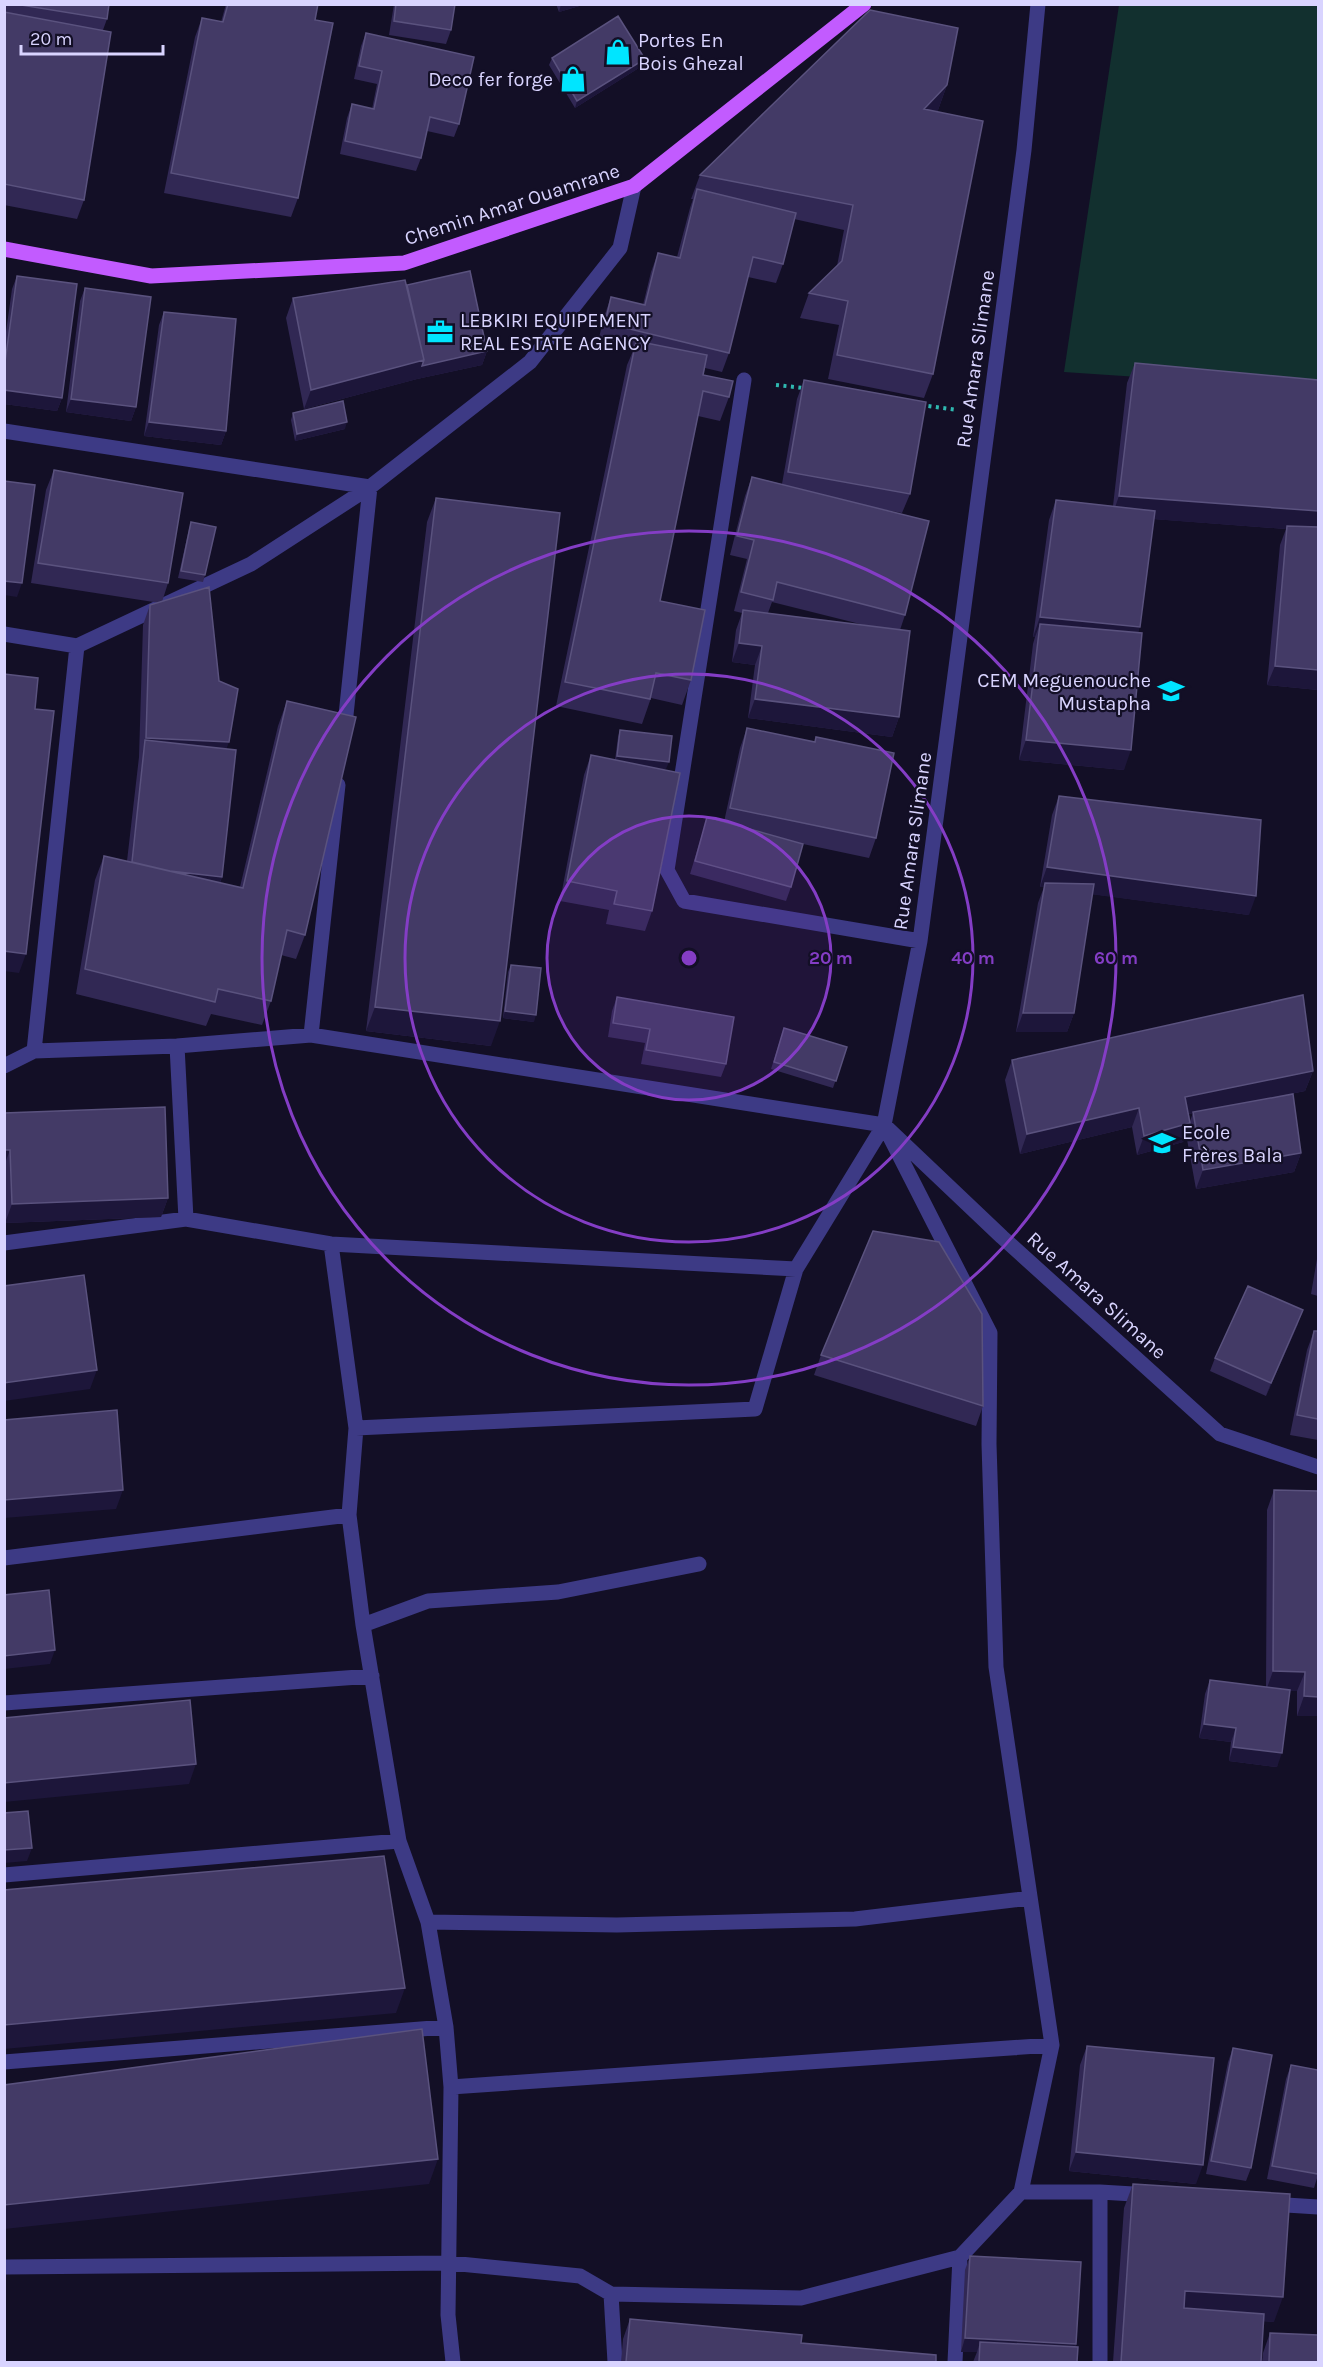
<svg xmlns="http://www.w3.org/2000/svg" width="1323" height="2367" viewBox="0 0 1323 2367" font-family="Karla,sans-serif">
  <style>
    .green { fill: #12302f }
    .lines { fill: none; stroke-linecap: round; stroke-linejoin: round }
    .path { stroke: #2fb8b0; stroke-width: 4; stroke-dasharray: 3 4.5; stroke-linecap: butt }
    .minor { stroke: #3d3a85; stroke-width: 15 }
    .major { stroke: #c25bff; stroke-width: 15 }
    .wall { fill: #312854; fill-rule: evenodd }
    .shaded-wall { fill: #1d163a }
    .building { fill: #433a66; stroke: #5a527e; stroke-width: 1.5 }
    .ring { fill: none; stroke: #843dc5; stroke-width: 3 }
    .labels { text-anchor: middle; stroke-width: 4.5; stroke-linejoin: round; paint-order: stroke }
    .poi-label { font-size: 20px; fill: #d9d4ff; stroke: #130f26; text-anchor: start }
    .street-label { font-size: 20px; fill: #d9d4ff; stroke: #130f26 }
    .centre { fill: #843dc5; stroke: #130f26; stroke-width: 3 }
    .ring-label { font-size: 18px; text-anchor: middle; font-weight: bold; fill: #843dc5; stroke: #130f26; stroke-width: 4.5; stroke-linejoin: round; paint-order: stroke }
  </style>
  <rect width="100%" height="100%" fill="#130f26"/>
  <path class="green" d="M1119 5H1318V389L1064 372Z"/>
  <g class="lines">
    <path class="path" d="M776 385 804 388
      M921 405 958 410"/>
    <path class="minor" d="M1038 4 1024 150 920 941 884 1125 1002 1237 1220 1434 1318 1467
      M744 380 667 870 684 901 920 941
      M4 431 370 487 344 734
      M4 634 77 646 251 564 370 487 530 362 620 248 634 186
      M311 1035 338 785
      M177 1046 186 1219
      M34 1051 77 646
      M4 1066 34 1051 177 1046 311 1035 884 1125
      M889 1135 990 1333 989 1444 996 1667 1052 2045 1021 2192 960 2257 955 2362
      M4 1243 186 1219 331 1244 796 1269
      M331 1244 356 1428 349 1515 363 1625 399 1841 428 1922 446 2027 451 2087 448 2315 453 2362
      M356 1428 755 1409 796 1269 884 1125
      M4 1558 349 1515
      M363 1625 428 1601 558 1592 699 1564
      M4 1703 372 1676
      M4 1875 399 1841
      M428 1922 617 1925 855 1919 1030 1898
      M4 2062 446 2027
      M451 2087 1052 2045
      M1021 2192H1100L1150 2195
      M1270 2204 1318 2207
      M4 2267 450 2263 580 2276 611 2294 801 2298 960 2257
      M611 2294 615 2362
      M1100 2362V2192"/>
    <path class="major" d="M4 249 151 276 404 263 634 186 864 4"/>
  </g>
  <path class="wall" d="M4 4H109L107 19 103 30 84 200 77 219 4 205Z
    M226 4H318L315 20 298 198 291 217 164 193 195 37 202 18 221 22Z
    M394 4H455L451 30 446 44 389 35Z
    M556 4H586L559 12Z
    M366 33 459 124 454 137 427 131 421 158 416 171 340 154 347 118 352 104 372 109 377 84 354 79 361 46Z
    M552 58 642 66 575 108 549 65Z
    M947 85 938 110 937 111 933 374 924 398 828 379 839 325 800 318 809 293 837 266 844 230 794 219 783 264 776 283 748 277 729 353 722 372 705 368 703 375 729 397 720 421 698 416 660 601 691 680 682 705 651 698 642 724 556 706 627 365 633 351 598 342 604 317 611 297 643 305 651 272 658 253 677 257 690 208 693 199H691L700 175Z
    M17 276 62 398 57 411 4 404V346L12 289Z
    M407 285 487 351 482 365 417 379 304 409 286 318 293 298Z
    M85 288 136 407 131 421 66 412 80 301Z
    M164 312 226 431 221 445 144 436 159 325Z
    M1135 363 1318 380V690L1267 685 1280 545 1286 529 1154 519 1138 633 1124 770 1019 760 1033 644 1035 637H1033L1049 520 1056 500 1113 506 1127 383Z
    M804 380 910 494 902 513 881 509 905 615 900 630 899 717 892 737 748 718 755 665 732 662 736 630 742 613 734 611 747 559 730 555 745 496 752 477 782 484 797 399ZM772 602 864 625 768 613Z
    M293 413 345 429 295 441 291 420Z
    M54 470 168 583 162 602 219 681 226 749 222 877 220 883 240 887 278 726 287 701 305 935 296 959 281 955 271 1001 262 1025 211 1014 206 1026 76 994 95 880 104 856 127 861 139 757 143 625 150 605 160 603 31 583 46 490Z
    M436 498 491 1046 366 1031 427 522Z
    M191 522 205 575 203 582 178 578 189 529Z
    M747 728 815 742 816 737 876 838 869 858 803 844 791 887 786 901 690 874 703 831 707 817 724 822 740 748Z
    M620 730 666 769 651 767 652 911 645 931 606 924 609 910 560 901 584 775 591 755 615 760 618 737Z
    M1059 796 1249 915 1092 894 1074 1013 1067 1032H1016L1038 903 1044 887H1040L1052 815Z
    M511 965 534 1022 503 1018 508 972Z
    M617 997 726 1064 721 1077 641 1064 645 1043 608 1037 612 1011Z
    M784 1028 847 1047 833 1088 771 1069Z
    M1012 1060 1313 1071 1305 1091 1261 1100 1301 1153 1294 1172 1196 1189 1186 1134 1183 1142 1137 1155 1132 1127 1020 1154 1005 1080ZM1193 1113 1190 1121 1189 1114Z
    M4 1113 168 1198 161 1217 5 1223Z
    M1318 1253V1296L1311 1294Z
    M1298 1324 1266 1396 1210 1371 1215 1358Z
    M1314 1331H1318V1440L1290 1435 1307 1350Z
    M821 1355 983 1406 976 1426 814 1375Z
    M1274 1490 1318 1491V1716H1297V1691H1290L1277 1767 1229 1761 1231 1742 1199 1738 1205 1694 1210 1680 1266 1687 1267 1510Z
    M1087 2046 1196 2184 1069 2171 1080 2065Z
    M1233 2048 1251 2168 1246 2181 1206 2174 1228 2062Z
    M1291 2065 1318 2175 1314 2188 1267 2179 1286 2079Z
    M1133 2184 1274 2322 1263 2321 1261 2362H1113L1124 2208Z
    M970 2256 1076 2344 1075 2347 1077 2362H973L977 2352H961L965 2270Z
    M630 2319 801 2343 936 2362H621L623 2339Z
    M1270 2333 1318 2362H1262L1263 2353Z"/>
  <path class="shaded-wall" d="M561 4H586L559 12Z
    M645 59 642 66 575 108 577 101Z
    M947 85 938 110 915 133 924 109Z
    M487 351 482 365 417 379 304 409 311 390 424 360Z
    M4 390 62 398 57 411 4 404Z
    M71 399 136 407 131 421 66 412Z
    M149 422 226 431 221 445 144 436Z
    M347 422 345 429 295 441 297 434Z
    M1119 496 1318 511V531L1287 526 1286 529 1112 516Z
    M4 581 22 583 17 597 4 595Z
    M1040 617 1140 627 1133 647 1040 624 1035 637H1033Z
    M739 643 762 646 755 665 732 662Z
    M1275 666 1318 670V690L1267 685Z
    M755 699 899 717 892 737 748 718Z
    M146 738 229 742 222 761 145 741Z
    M1026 740 1131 750 1124 770 1019 760Z
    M617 756 669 762 666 769 615 763Z
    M131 867 222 877 215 896Z
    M1047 867 1256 896 1249 915 1044 888 1045 883 1044 887H1040Z
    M4 951 26 954 19 973 4 971Z
    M375 1007 500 1021 491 1046 366 1031Z
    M505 1011 536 1015 534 1022 503 1018Z
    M1023 1013H1074L1067 1032H1016Z
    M1313 1071 1305 1091 1178 1116 1185 1097Z
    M1139 1108 1132 1127 1020 1154 1027 1134Z
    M1190 1123 1183 1142 1137 1155 1144 1136Z
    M4 1150H10L4 1166Z
    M1301 1153 1294 1172 1196 1189 1203 1170Z
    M168 1198 161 1217 5 1223 12 1204Z
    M1303 1310 1298 1324 1266 1396 1271 1383Z
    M97 1370 90 1389 4 1401V1383Z
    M123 1490 116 1509 4 1518V1500Z
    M55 1650 50 1664 4 1669V1656Z
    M1273 1671 1305 1672 1297 1691H1266Z
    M1304 1696 1318 1697V1716H1297Z
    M1204 1724 1236 1728 1231 1742 1199 1738Z
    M1233 1747 1282 1753 1277 1767 1229 1761Z
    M196 1764 189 1784 4 1802V1783Z
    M32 1848 27 1861 4 1863V1850Z
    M405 1988 396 2013 4 2049V2025Z
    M1076 2152 1203 2165 1196 2184 1069 2171Z
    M438 2159 429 2184 4 2229V2205Z
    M1185 2291 1283 2297 1274 2322 1176 2315Z
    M965 2338 1076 2344 1071 2357 980 2342 977 2352H961Z"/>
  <path class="building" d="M15 4H109L107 19Z
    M228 4H318L315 20 333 23 298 198 171 173 202 18 223 22Z
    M396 4H455L451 30 394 21Z
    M870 10 958 28 947 85 924 109 983 121 933 374 837 355 848 301 809 293 842 261 853 205 700 175Z
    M4 12 111 32 84 200 4 184Z
    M618 16 645 59 577 101 552 58Z
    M366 33 474 57 459 124 430 117 421 158 345 141 352 104 374 109 382 71 359 66Z
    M697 189 796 213 783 264 753 257 729 353 605 323 611 297 645 305 658 253 680 258Z
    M470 271 487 351 422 366 424 360 407 285Z
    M17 276 77 284 62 398 4 390V369Z
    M405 280 424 360 311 390 293 298Z
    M85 288 151 297 136 407 71 399Z
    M164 312 236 319 226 431 149 422Z
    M636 341 707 355 703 375 733 381 729 397 703 391 660 601 705 610 691 680 656 673 650 699 565 682Z
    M1135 363 1318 380V511L1119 496Z
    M804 380 926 402 910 494 788 472Z
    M343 401 347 422 297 434 293 413Z
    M54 470 183 493 168 583 38 563Z
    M752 477 929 521 905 615 777 582 773 600 741 592 754 540 737 536Z
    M4 481 35 485 22 583 4 581Z
    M436 498 560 513 500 1021 375 1007Z
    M1056 500 1155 511 1140 627 1040 617Z
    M191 522 216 527 205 575 181 571Z
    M1287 526 1318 527V670L1275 666Z
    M209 587 219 681 238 689 229 742 146 738 150 605Z
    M743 610 910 631 899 717 755 699 762 646 739 643Z
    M1040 624 1142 633 1131 750 1026 740Z
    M4 674 38 678 35 709 54 711 26 954 4 951Z
    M287 701 356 717 305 935 287 930 271 1001 218 989 215 1002 85 969 104 856 243 888Z
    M747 728 815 742 816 737 894 753 876 838 730 808Z
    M620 730 672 736 669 762 617 756Z
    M145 740 236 750 222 877 170 871 132 862Z
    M591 755 680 773 652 911 614 904 617 891 567 881Z
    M1059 796 1261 820 1256 896 1047 867Z
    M707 817 803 844 791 887 695 861Z
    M1045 883 1094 884 1074 1013H1023Z
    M511 965 541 968 536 1015 505 1011Z
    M1303 995 1313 1071 1185 1097 1190 1123 1144 1136 1139 1108 1027 1134 1012 1060Z
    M617 997 734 1017 726 1064 646 1050 650 1029 613 1023Z
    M784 1028 847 1047 836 1081 774 1062Z
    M1293 1094 1301 1153 1203 1170 1193 1112Z
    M165 1107 168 1198 12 1204 10 1150H4V1113Z
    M873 1231 939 1242 982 1314 983 1406 821 1355Z
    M84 1275 97 1370 4 1383V1286Z
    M1248 1286 1303 1310 1271 1383 1215 1358Z
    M1314 1331H1318V1419L1297 1415Z
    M117 1410 123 1490 4 1500V1420Z
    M1274 1490 1318 1491V1697L1304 1696 1305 1672 1273 1671Z
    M49 1590 55 1650 4 1656V1595Z
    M1210 1680 1290 1690 1282 1753 1233 1747 1236 1728 1204 1724Z
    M190 1700 196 1764 4 1783V1718Z
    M28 1811 32 1848 4 1850V1813Z
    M384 1856 405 1988 4 2025V1890Z
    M422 2029 438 2159 4 2205V2085Z
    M1087 2046 1214 2058 1203 2165 1076 2152Z
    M1233 2048 1272 2055 1251 2168 1211 2161Z
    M1291 2065 1318 2070V2174L1272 2166Z
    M1133 2184 1290 2194 1283 2297 1185 2291 1184 2308 1264 2314 1261 2362H1121Z
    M970 2256 1081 2262 1076 2344 965 2338Z
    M630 2319 802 2335 801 2343 936 2355V2362H626Z
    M1270 2333 1318 2335V2362H1269Z
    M980 2342 1078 2347 1077 2362H979Z"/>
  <circle cx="689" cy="958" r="142" fill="#843dc5" fill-opacity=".12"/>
  <g class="ring">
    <circle cx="689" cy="958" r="142"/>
    <circle cx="689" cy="958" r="284"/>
    <circle cx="689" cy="958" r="427"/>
  </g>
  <defs>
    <g id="shop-bare" transform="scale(2.07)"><path d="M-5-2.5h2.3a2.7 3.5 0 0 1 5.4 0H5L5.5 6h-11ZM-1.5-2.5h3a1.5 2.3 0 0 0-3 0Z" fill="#00e5ff" stroke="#130f26" stroke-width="2.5" paint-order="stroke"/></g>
    <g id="office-bare" transform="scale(2.07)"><path d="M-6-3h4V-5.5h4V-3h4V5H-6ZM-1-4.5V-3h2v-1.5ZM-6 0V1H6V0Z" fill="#00e5ff" stroke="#130f26" stroke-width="2.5" paint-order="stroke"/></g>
    <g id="school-bare" transform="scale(2.07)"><path d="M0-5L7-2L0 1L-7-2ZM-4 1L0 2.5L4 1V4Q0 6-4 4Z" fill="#00e5ff" stroke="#130f26" stroke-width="2.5" paint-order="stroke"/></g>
  </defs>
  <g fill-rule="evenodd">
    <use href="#shop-bare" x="618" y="52"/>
    <use href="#shop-bare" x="573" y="79"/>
    <use href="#office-bare" x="440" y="332"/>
    <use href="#school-bare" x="1171" y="691"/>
    <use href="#school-bare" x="1162" y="1143"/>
  </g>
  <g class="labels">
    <g class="poi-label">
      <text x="638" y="47">Portes En<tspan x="638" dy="23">Bois Ghezal</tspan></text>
      <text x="553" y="86" text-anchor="end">Deco fer forge</text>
      <text x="460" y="327">LEBKIRI EQUIPEMENT<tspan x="460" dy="23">REAL ESTATE AGENCY</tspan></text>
      <text x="1151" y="687" text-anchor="end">CEM Meguenouche<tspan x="1151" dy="23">Mustapha</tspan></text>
      <text x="1182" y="1139">Ecole<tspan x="1182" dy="23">Frères Bala</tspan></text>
    </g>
    <g class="street-label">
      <text transform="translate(512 204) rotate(-18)" y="7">Chemin Amar Ouamrane</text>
      <text transform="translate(975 359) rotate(-82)" y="7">Rue Amara Slimane</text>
      <text transform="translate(912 841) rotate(-82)" y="7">Rue Amara Slimane</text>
      <text transform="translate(1097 1295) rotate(42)" y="7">Rue Amara Slimane</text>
    </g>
  </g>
  <circle cx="689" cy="958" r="9" class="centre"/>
  <g class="ring-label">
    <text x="831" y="964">20 m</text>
    <text x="973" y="964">40 m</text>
    <text x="1116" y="964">60 m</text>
  </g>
  <rect width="1323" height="2367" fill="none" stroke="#d9d4ff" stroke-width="12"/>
  <path d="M21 45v9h142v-9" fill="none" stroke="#d9d4ff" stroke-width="3"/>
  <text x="30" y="45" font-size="18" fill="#d9d4ff" stroke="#130f26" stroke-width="4.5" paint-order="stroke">20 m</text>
</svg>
